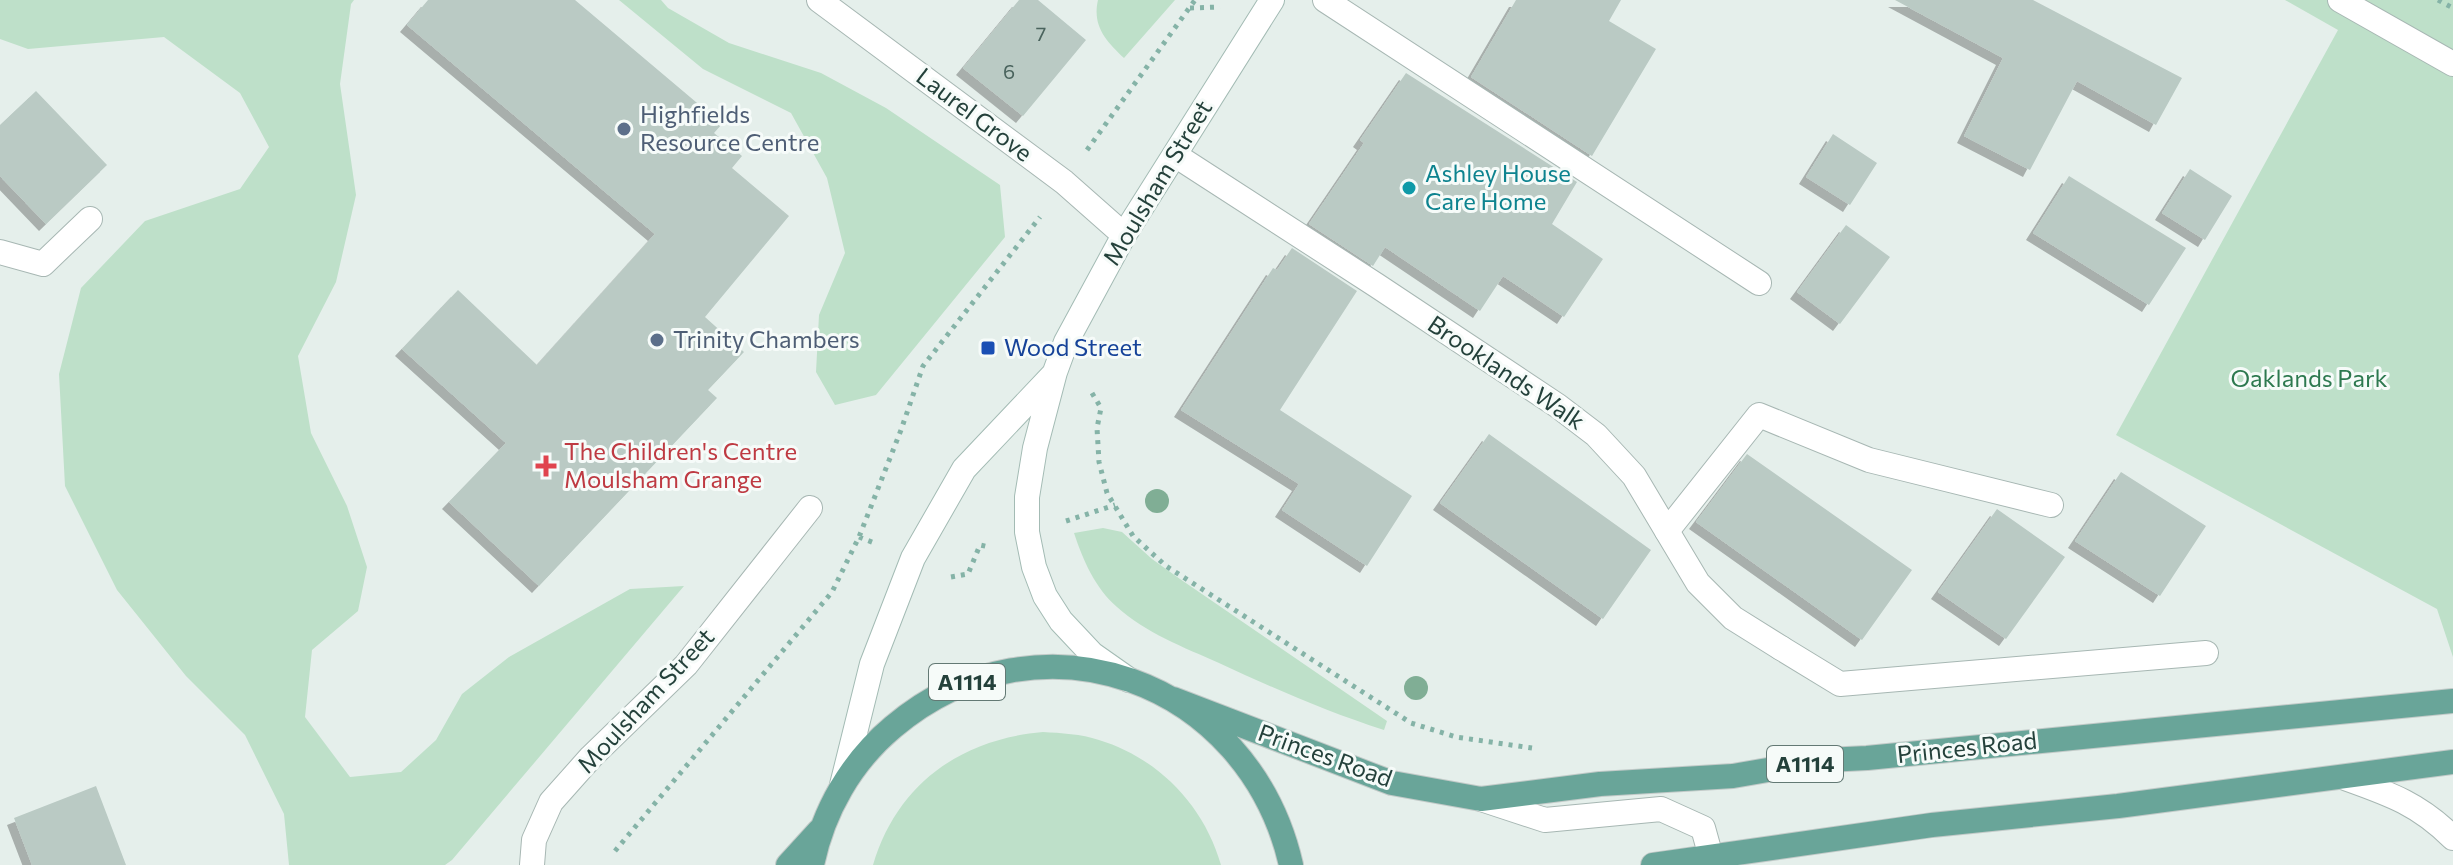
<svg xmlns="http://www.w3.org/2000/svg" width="2453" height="865" viewBox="0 0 2453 865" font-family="Commissioner,sans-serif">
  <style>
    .green { fill: #bee0c9 }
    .building { fill: #bacac4; filter: url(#shadow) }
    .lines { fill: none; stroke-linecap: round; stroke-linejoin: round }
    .lane-casing { stroke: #a7b7b3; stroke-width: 26 }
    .street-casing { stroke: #a7b7b3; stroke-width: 26 }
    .secondary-casing { stroke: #a3bbb4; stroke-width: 26 }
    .primary-casing { stroke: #c2cac8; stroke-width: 26 }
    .path { stroke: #85b3a7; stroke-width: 5; stroke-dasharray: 4 6; stroke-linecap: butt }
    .lane { stroke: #fff; stroke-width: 24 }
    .street { stroke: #fff; stroke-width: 24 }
    .secondary { stroke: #fff; stroke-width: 24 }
    .primary { stroke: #69a599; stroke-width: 24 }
    .tree { fill: #80ae95 }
    .service-dot { fill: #5c6f8a; stroke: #f6fbf9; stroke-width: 3 }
    .culture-dot { fill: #0f9aa8; stroke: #f6fbf9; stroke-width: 3 }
    .transit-dot { fill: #1a4fb4; stroke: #f6fbf9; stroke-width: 3 }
    .health-dot { fill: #e0444e; stroke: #f6fbf9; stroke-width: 3 }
    .labels { text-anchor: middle; stroke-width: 6; stroke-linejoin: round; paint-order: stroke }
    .number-label { font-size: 20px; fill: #4a635d }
    .shield { fill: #f6fbf9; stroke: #637974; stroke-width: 2 }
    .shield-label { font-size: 22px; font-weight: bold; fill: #24413b }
    .service-label { font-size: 24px; fill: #4e5e75; stroke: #f6fbf9; text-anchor: start }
    .street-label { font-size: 24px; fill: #24413b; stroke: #f6fbf9 }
    .culture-label { font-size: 24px; fill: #0d838f; stroke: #f6fbf9; text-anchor: start }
    .transit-label { font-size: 24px; fill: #164399; stroke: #f6fbf9; text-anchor: start }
    .park-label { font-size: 24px; fill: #2d794f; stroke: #f6fbf9 }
    .health-label { font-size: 24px; fill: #be3a42; stroke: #f6fbf9; text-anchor: start }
  </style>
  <defs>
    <filter id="shadow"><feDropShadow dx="-7" dy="7" stdDeviation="0" flood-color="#0004"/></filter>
  </defs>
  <rect width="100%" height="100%" fill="#e5efeb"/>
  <path class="green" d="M0 0H354L351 4 340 84 356 195 336 282 298 356 311 433 347 506 367 567 358 611 312 650 305 717 350 777 401 772 436 740 462 694 509 657 630 589 684 586 452 860 445 865H289L284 814 245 735 186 676 117 590 65 486 59 374 81 288 145 221 240 189 269 147 240 93 164 37 28 49 0 39Z
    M619 0H661L668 8 729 43 821 73 886 108 1000 185 1005 237 876 395 835 405 816 372 819 315 845 253 827 178 791 113 703 69Z
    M1098 0H1175L1124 58C1106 41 1092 26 1098 0Z
    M2285 0H2453V657L2437 609 2116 435 2338 30Z
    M1103 528 1122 532 1152 559 1180 579 1387 721 1384 730C1327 712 1273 688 1219 663 1183 647 1146 633 1117 607 1095 588 1083 560 1074 533Z
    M1043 732C1061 733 1081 734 1099 740 1158 758 1204 805 1221 865H873C897 784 961 739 1043 732Z"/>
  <path class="building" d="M428 0H575L722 124 714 133 742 156 732 168 789 216 705 317 744 352 708 390 717 398 539 586 449 502 506 443 402 349 458 290 537 365 655 234 407 25Z
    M1019 0H1038L1086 40 1023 116 963 68Z
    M1516 0H1621L1609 21 1656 49 1592 156 1471 77Z
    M1895 0H2033L2182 78 2156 125 2077 81 2030 170 1964 136 2003 58Z
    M1406 73 1577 182 1552 224 1603 259 1564 317 1503 276 1480 311 1385 247 1373 266 1309 224 1364 143 1360 140Z
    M36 91 107 165 46 224 0 176V125Z
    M1833 134 1877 163 1850 205 1806 177Z
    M2190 169 2232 196 2205 240 2162 213Z
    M2069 176 2186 248 2149 305 2033 233Z
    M1846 225 1890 257 1840 324 1797 292Z
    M1292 248 1357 291 1280 410 1412 496 1367 566 1282 510 1299 484 1181 410 1273 268 1277 270Z
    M1489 434 1651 550 1603 619 1440 503Z
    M1747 454 1912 570 1862 640 1696 522Z
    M2121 472 2206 526 2160 596 2075 541Z
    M1997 509 2065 557 2006 639 1938 592Z
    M96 786 126 865H32L14 818Z"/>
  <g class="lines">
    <g class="lane-casing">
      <path id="lane" d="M1325 0 1759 283
        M2340 0 2453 64
        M1667 531 1759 415 1869 460 2051 505
        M1781 648 1840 684 2206 653
        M2345 778C2390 794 2419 804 2453 838"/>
    </g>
    <g class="street-casing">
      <path id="street" d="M819 0 1064 182 1124 235
        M1175 155 1376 285 1558 406 1596 435 1634 476 1698 583 1733 618 1781 648
        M0 252 43 264 90 219
        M1481 799 1545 820 1661 809 1703 828 1711 857
        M532 865 534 840 551 802 591 757 686 665 810 508"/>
    </g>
    <g class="secondary-casing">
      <path id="secondary" d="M1129 680 1092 654 1061 621 1045 596 1034 567 1027 532V497L1035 448 1055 372 1066 342 1124 235 1272 0
        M842 785 872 664 913 558 964 469 1053 375"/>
    </g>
    <g class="primary-casing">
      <path id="primary" d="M1173 699 1392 783 1481 799 1600 784 1733 776 1826 760 1867 758 2453 701
        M788 865 819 831
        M812 865C823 811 851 762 893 727 1040 603 1249 681 1291 865
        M1653 865 1932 825 2118 806 2453 762"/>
    </g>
    <path class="path" d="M2438 0 2453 8
      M1190 8 1220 7
      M1087 150 1195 0
      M1092 393 1101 408 1097 428 1099 462 1107 493 1133 536 1166 566 1411 723 1456 737 1532 748
      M1066 521 1115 505
      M859 537 877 544
      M951 577 968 574 980 545 989 547
      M615 851 832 592 859 537 901 430 923 366 1040 217"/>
    <use href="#lane" class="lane"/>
    <use href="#street" class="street"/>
    <use href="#secondary" class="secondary"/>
    <use href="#primary" class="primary"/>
  </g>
  <g class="tree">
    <circle cx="1157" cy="501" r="12"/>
    <circle cx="1416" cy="688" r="12"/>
  </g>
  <g class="service-dot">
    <circle cx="624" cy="129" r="8"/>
    <circle cx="657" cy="340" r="8"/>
  </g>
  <circle class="culture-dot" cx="1409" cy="188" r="8"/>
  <rect class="transit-dot" x="980" y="340" width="16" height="16" rx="4"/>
  <path class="health-dot" d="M542 454h8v8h8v8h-8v8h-8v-8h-8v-8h8z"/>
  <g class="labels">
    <g class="number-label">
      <text x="1041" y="41">7</text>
      <text x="1009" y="79">6</text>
    </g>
    <g class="shield">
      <rect x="929" y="664" width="76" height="36" rx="6"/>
      <rect x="1767" y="746" width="76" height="36" rx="6"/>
    </g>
    <g class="shield-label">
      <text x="967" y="690">A1114</text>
      <text x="1805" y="772">A1114</text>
    </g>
    <g class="service-label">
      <text x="640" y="123">Highfields<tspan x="640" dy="28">Resource Centre</tspan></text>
      <text x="673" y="348">Trinity Chambers</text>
    </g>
    <g class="street-label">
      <text transform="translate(974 115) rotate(37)" y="8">Laurel Grove</text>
      <text transform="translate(1158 183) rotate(-59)" y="8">Moulsham Street</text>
      <text transform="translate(1506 373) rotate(34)" y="8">Brooklands Walk</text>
      <text transform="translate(646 701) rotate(-47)" y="8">Moulsham Street</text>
      <text transform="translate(1967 748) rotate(-6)" y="8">Princes Road</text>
      <text transform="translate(1325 756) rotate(20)" y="8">Princes Road</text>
    </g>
    <g class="culture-label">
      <text x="1425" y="182">Ashley House<tspan x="1425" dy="28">Care Home</tspan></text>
    </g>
    <g class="transit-label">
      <text x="1004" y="356">Wood Street</text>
    </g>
    <g class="park-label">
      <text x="2309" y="387">Oaklands Park</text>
    </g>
    <g class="health-label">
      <text x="564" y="460">The Children's Centre<tspan x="564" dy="28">Moulsham Grange</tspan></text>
    </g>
  </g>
</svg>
